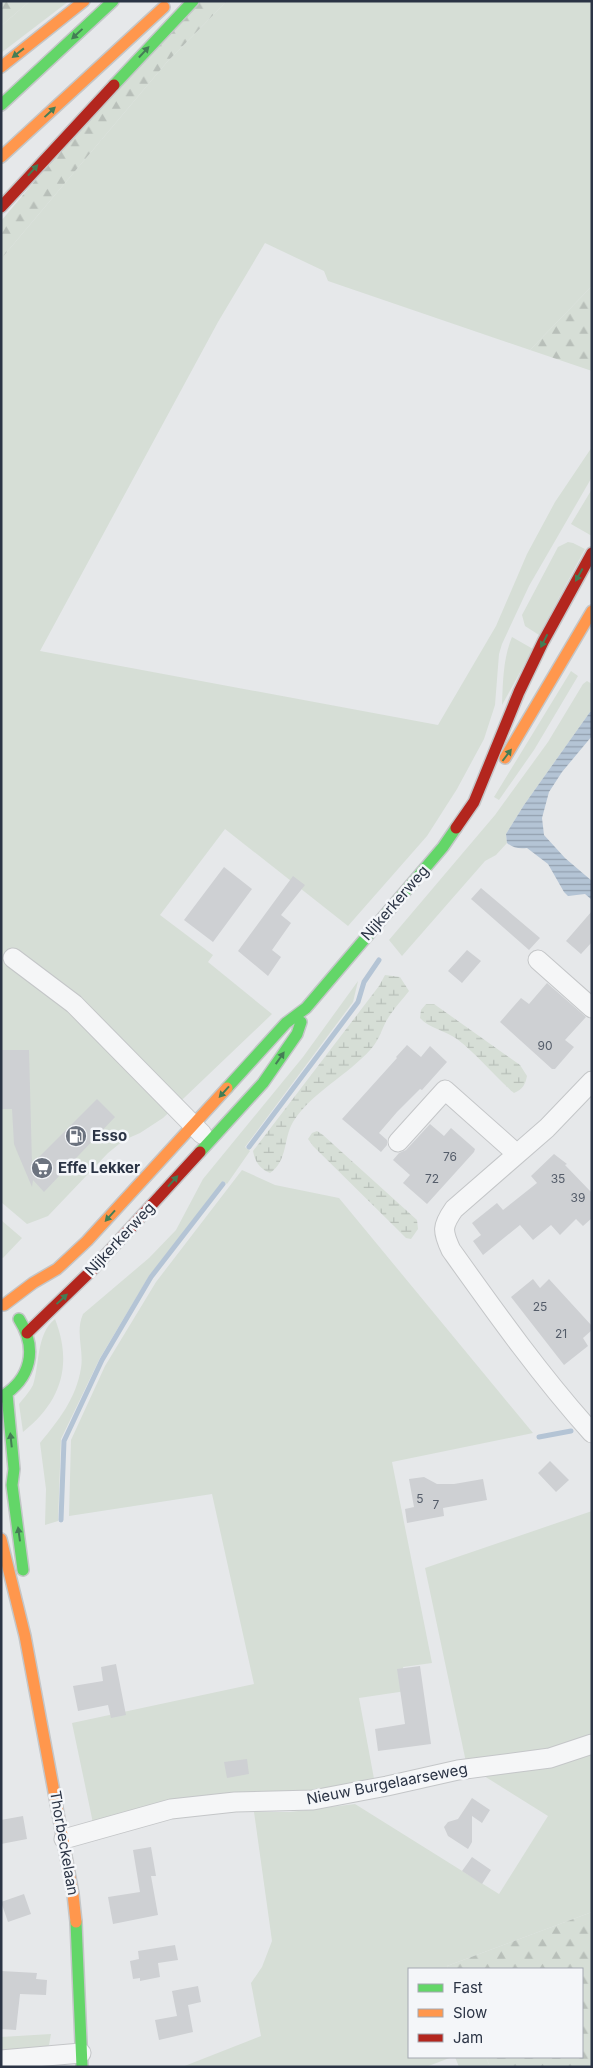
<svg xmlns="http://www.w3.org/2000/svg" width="593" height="2068" viewBox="0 0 593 2068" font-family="Inter,sans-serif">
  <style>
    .grass { fill: #d6ded6 }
    .forest { fill: url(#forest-firs) }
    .wetland { fill: url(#wetland-marsh) }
    .water { fill: url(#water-rules) }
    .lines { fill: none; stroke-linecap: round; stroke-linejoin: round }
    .stream { stroke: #b4c4d5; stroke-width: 5 }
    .building { fill: #ced0d3 }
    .street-casing { stroke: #c4c6c8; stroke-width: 21 }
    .fast-casing { stroke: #c4c6c8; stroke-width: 14 }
    .slow-casing { stroke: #c4c6c8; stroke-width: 14 }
    .jam-casing { stroke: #c4c6c8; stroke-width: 14 }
    .street { stroke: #f5f6f7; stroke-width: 19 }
    .fast { stroke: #63d668; stroke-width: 11 }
    .slow { stroke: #ff974d; stroke-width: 11 }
    .jam { stroke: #b3261e; stroke-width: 11 }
    .oneway { fill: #447d55 }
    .labels { text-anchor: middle; stroke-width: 5; stroke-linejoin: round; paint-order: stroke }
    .number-label { font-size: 12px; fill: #545c69 }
    .street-label { font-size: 15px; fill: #2b3445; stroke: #f4f6f9 }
    .poi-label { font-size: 15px; font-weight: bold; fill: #2b3445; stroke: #f4f6f9; text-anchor: start }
  </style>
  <defs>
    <pattern id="forest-firs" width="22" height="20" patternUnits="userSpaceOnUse" patternTransform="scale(1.25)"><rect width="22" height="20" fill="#d6ded6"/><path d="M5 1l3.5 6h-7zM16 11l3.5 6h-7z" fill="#b8bfb9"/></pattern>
    <pattern id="wetland-marsh" width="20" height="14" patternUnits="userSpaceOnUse" patternTransform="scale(1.25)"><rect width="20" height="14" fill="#d6ded6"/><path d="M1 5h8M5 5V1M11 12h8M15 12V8" fill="none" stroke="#b8bfb9"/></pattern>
    <pattern id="water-rules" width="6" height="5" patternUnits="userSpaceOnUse" patternTransform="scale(1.25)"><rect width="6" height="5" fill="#b4c4d5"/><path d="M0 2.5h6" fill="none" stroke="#93a0af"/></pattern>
  </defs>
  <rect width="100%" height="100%" fill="#e6e8ea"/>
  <path class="grass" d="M30 1H69L1 53V26Z
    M227 1H592V286L530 350 328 281 324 271 265 243 218 322 40 651 438 725 496 626 527 554 555 502 592 447V477L529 586 502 644 499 654 495 705 484 739 457 789 427 836 348 926 225 829 160 915 213 955 208 962 272 1014 163 1118 140 1133 124 1140 108 1153 48 1216 27 1224 1 1202V259L167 62Z
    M592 489V536L571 524Z
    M568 542 573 543 585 549 539 635 525 626 522 615 558 547Z
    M512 637 533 649 502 705C503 681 503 659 512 637Z
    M571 671 578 676 534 750 499 800 494 797Z
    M587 681 592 684V712H590L524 805 506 834 507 843 496 855 485 861 402 956 389 940 495 815 548 742 583 684Z
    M358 981 353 1002 245 1147 250 1151 227 1184 223 1181 149 1276 100 1358 61 1439 58 1521 45 1525 46 1489 40 1443C58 1421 76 1399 81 1368 84 1350 75 1332 83 1314L149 1258 176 1230 203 1179 303 1057Z
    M242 1170 275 1185 339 1198 533 1433 392 1462 432 1663 403 1667 406 1691 359 1698 375 1784 93 1823 72 1723 254 1684 212 1494 69 1516 71 1440 105 1366 156 1282Z
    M1 1220 22 1238 3 1258 1 1257Z
    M55 1319C73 1365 61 1402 23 1432L19 1404C24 1398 30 1391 33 1385 40 1364 36 1334 55 1319Z
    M592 1511V1740L467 1767 425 1568Z
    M592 1750V1912L447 1966 448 1969H409V2057H452L426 2067H182L261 2036 251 1983 262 1967 272 1941 254 1812H290L355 1804 499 1894 548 1816 481 1774Z
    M51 2034 49 2045 46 2048 1 2051V2037Z
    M455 2057H486L490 2067H459Z"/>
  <path class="forest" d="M1 1H30L1 26Z
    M198 1H227L167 62 1 259V221L105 98Z
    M592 286V371L530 350Z
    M592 1912V2067H490L486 2057H582V1969H448L447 1966Z"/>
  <path class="wetland" d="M385 975 400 977 409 991C403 999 395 1007 390 1015 382 1026 381 1038 371 1049 347 1076 313 1091 293 1122 283 1139 288 1161 270 1173 260 1169 255 1162 253 1151L379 986Z
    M426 1004H434L520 1065 527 1076C525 1085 523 1089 514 1093 494 1076 478 1055 457 1039 446 1031 429 1028 420 1018L421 1010Z
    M317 1131 323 1135 417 1220 418 1229 411 1239 406 1238 394 1226 313 1146 308 1139 312 1133Z"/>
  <path class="water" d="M590 712H592V736L562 772 549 792 542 818 544 835 565 858 592 881V900L585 894 568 896 564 892 548 864 527 848C519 849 513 848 507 843L506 834 524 805Z"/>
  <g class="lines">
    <path class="stream" d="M249 1147 358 1002 364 982 379 960
      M539 1437 571 1431
      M61 1520 64 1441 102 1360 151 1277 223 1184"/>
  </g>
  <path class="building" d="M224 867 252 889 213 942 184 920Z
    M293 876 305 885 281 915 291 923 272 950 281 957 268 976 238 951Z
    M481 888 540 938 529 950 471 899Z
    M592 911V942L581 954 566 941Z
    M467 950 481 961 462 983 448 971Z
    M547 983 586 1017 565 1040 574 1047 555 1069H552L500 1022 521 998 529 1004Z
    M407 1045 421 1057 430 1046 447 1062 422 1090 420 1089 397 1112 379 1133 387 1140V1145L381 1152 342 1119 397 1058 396 1057Z
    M1 1050H29L32 1164 97 1099 115 1117 44 1192 33 1180 32 1187 18 1154 14 1144 12 1109H1Z
    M430 1124 444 1136 451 1128 475 1149 474 1152 427 1204 403 1183 410 1175 393 1160 399 1153 406 1150Z
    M554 1154 567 1164 565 1165 592 1193V1218L583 1226 576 1219 560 1235 551 1225 533 1240 520 1225 483 1255 473 1241 481 1235 472 1223 497 1203 503 1210 537 1183 531 1176Z
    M533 1279 540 1288 549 1279 592 1326V1330L583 1338 588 1346 564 1365 511 1297Z
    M550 1461 569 1480 556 1492 538 1473Z
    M424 1477 437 1484H454L483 1479 487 1500 443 1508 444 1516 407 1523 405 1509 414 1507 409 1479Z
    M116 1664 126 1715 111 1718 108 1705 78 1711 73 1686 103 1681 101 1667Z
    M420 1666 431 1744 378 1751 375 1729 405 1724 397 1669Z
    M247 1759 249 1774 227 1778 224 1762Z
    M472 1798 490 1810 482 1823 472 1816V1842L468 1849 448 1836 444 1827 448 1822 458 1819Z
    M23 1816 27 1839 1 1844V1820Z
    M151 1847 156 1876H151L158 1915 113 1924 108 1897 140 1892 133 1850Z
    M472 1857 491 1870 482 1884 462 1871Z
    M24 1894 31 1914 8 1922 1 1902Z
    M175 1945 178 1960 158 1963 160 1977 140 1981V1978L133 1979 130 1961 139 1959 138 1951Z
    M1 1971 37 1973 36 1979 47 1980 46 1995 20 1994 16 2030 1 2029Z
    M198 1986 201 2002 188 2005 193 2032 159 2040 155 2020 177 2016 172 1991Z"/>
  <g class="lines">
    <g class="street-casing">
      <path id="street" d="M13 958 74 1004 202 1134
        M538 960 592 1008
        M592 1081 547 1128 454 1209C442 1226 442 1231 451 1250 496 1313 540 1375 592 1433
        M398 1142 445 1090 517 1154
        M64 1839 171 1809 235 1802 313 1800 387 1786 458 1770 550 1758 592 1744
        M1 2060 81 2053"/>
    </g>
    <g class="fast-casing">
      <path id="fast" d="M114 85 193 1
        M1 105 113 1
        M227 1088 286 1023 306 1008 443 847 456 828
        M200 1152 263 1083 297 1034 301 1022
        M7 1394 14 1469 12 1485 23 1570
        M1 1397C31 1379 38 1349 19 1319
        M76 1922 82 2067"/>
    </g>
    <g class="slow-casing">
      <path id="slow" d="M1 67 84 1
        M1 157 164 7
        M505 758 592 611
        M4 1305 33 1283 57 1269 87 1241 227 1088
        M1 1539 25 1636 73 1894 76 1922"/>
    </g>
    <g class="jam-casing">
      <path id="jam" d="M1 207 114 85
        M456 828 474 802 519 692 543 642 592 553
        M27 1333 93 1269 200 1152"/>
    </g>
    <use href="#street" class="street"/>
    <use href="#fast" class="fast"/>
    <use href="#slow" class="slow"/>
    <use href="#jam" class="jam"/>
  </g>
  <defs><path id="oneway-solid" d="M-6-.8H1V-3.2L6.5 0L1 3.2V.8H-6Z" transform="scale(1.25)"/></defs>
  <g class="oneway">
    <use href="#oneway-solid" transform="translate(77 34) rotate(137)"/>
    <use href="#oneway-solid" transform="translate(144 52) rotate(-47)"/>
    <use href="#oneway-solid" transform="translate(18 53) rotate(142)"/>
    <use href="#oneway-solid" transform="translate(50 112) rotate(-43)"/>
    <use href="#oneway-solid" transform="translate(33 170) rotate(-48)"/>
    <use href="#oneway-solid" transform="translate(579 575) rotate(119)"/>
    <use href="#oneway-solid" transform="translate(544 641) rotate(117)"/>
    <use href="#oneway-solid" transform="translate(507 755) rotate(-53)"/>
    <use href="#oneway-solid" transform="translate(280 1058) rotate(-55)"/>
    <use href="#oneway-solid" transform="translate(224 1092) rotate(132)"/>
    <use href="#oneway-solid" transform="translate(173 1181) rotate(-48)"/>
    <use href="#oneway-solid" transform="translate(110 1216) rotate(132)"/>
    <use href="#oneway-solid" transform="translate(62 1299) rotate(-43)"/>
    <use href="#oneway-solid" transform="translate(11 1440) rotate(-96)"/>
    <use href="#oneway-solid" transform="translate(19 1534) rotate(-98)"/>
  </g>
  <defs>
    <g id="fuel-disc" transform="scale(1.125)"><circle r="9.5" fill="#6c737f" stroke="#f4f6f9"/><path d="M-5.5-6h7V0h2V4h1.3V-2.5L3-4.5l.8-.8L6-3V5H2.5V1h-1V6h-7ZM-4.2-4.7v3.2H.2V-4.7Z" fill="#fff"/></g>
    <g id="supermarket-disc" transform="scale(1.125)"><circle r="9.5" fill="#6c737f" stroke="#f4f6f9"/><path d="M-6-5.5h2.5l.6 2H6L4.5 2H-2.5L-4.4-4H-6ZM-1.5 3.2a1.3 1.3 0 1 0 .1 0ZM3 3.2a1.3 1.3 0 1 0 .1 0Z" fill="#fff"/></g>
  </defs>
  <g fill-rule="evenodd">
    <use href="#fuel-disc" x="76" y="1136"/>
    <use href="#supermarket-disc" x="42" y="1168"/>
  </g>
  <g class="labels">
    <g class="number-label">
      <text x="545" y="1050">90</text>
      <text x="450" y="1161">76</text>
      <text x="432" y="1183">72</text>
      <text x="558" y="1183">35</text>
      <text x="578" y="1202">39</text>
      <text x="540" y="1311">25</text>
      <text x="561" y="1338">21</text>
      <text x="420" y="1503">5</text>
      <text x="436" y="1509">7</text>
    </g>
    <g class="street-label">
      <text transform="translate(395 903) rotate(-49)" y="5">Nijkerkerweg</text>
      <text transform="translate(120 1239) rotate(-47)" y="5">Nijkerkerweg</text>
      <text transform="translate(387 1784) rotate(-11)" y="5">Nieuw Burgelaarseweg</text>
      <text transform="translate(64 1843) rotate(80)" y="5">Thorbeckelaan</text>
    </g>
    <g class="poi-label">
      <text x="92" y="1141">Esso</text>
      <text x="58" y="1173">Effe Lekker</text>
    </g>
  </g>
  <rect width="593" height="2068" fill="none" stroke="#2b3445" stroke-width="5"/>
  <rect x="408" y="1968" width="175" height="90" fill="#f4f6f9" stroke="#a4a8b1"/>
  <rect x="418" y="1984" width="25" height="8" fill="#63d668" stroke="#a4a8b1"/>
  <text x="453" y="1993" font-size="15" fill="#2b3445">Fast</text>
  <rect x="418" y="2009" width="25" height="8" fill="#ff974d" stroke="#a4a8b1"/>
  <text x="453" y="2018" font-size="15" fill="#2b3445">Slow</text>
  <rect x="418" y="2034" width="25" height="8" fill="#b3261e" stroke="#a4a8b1"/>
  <text x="453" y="2043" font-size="15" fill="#2b3445">Jam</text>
</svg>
